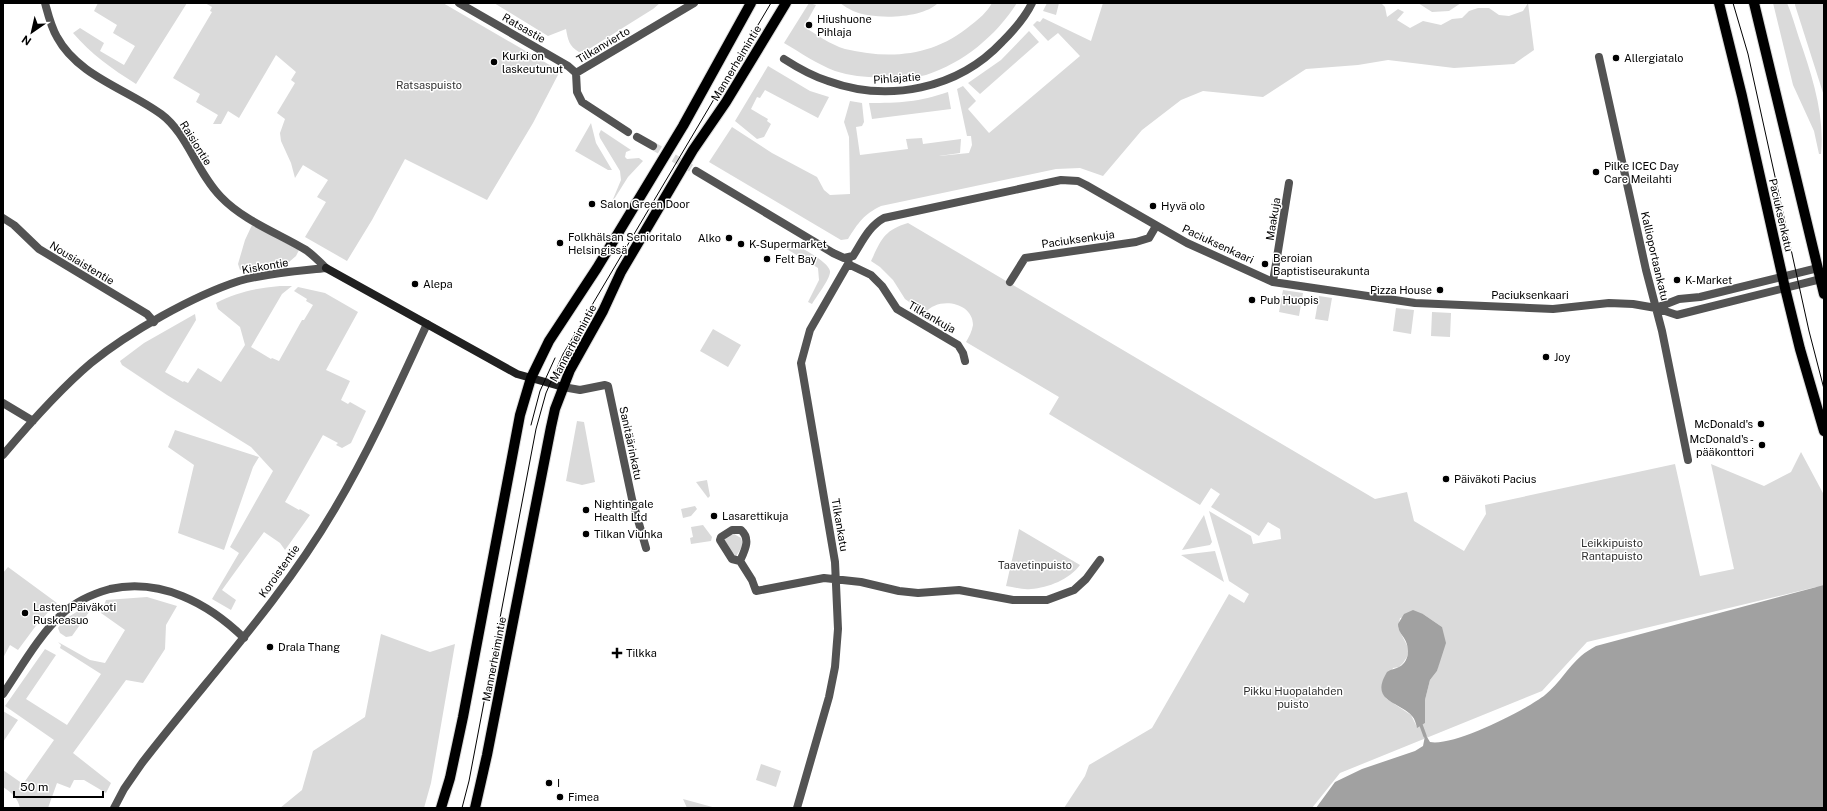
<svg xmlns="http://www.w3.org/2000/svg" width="1827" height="811" viewBox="0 0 1827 811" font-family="'Public Sans',sans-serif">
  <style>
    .green { fill: #dadada; fill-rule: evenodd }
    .water { fill: #a1a1a1 }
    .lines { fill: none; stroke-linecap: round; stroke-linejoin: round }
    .stream { stroke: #a1a1a1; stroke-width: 3.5 }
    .street-tunnel { stroke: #d9d9d9; stroke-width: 8; stroke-dasharray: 8 4; stroke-linecap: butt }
    .primary-casing { stroke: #dbdbdb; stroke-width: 12 }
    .street { stroke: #535353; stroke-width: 8 }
    .secondary { stroke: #202020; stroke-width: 8 }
    .primary { stroke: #000; stroke-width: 10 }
    .tram { stroke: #000; stroke-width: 1 }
    .poi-dot { fill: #000; stroke: #fff; stroke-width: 1.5 }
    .labels { text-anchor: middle; stroke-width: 3; stroke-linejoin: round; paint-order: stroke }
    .poi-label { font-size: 11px; fill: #000; stroke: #fff; text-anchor: start }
    .street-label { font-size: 11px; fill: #000; stroke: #fff }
    .park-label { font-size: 11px; fill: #313131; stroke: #fff }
  </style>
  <rect width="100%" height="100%" fill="#fff"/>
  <path class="green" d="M98 3H187L136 84C112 69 91 54 73 33L80 28 104 43 100 51 124 65 135 46 113 33 117 25 94 11Z
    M205 3H443L560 71 533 123 487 200 405 159 372 220 347 261 305 237 326 202 317 197 328 180 303 165 295 178 291 163 281 141 280 133 285 119 277 113 295 83 291 80 296 72 276 55 239 118 228 111 221 124H213L218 115 196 102 200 94 173 78 212 12 210 11 212 7Z
    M494 3H660L653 9 589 49 579 52C569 46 568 40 566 29L548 36Z
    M809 3 816 5 804 27C816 34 831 45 845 49 891 60 934 56 971 25 979 19 987 12 992 3H1017C996 36 963 63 926 75 916 78 903 77 892 77 874 78 853 77 835 71 817 64 801 53 784 43Z
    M840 3H938C922 19 874 20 853 11 849 9 844 6 840 3Z
    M1047 3H1059L1056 15 1043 11Z
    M1103 3H1381L1385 7 1387 17 1398 9 1404 12 1397 20 1410 28 1423 21 1441 25 1452 19 1462 18 1469 11 1478 8H1489L1499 15 1509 16 1523 11 1528 3 1534 50 1514 64 1454 68 1388 60 1358 65 1306 69 1263 97 1203 91 1181 100 1142 130 1103 176 1080 168 1056 169 881 206C864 214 858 223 848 239L841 240 709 162 732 127 772 153 817 177 824 190 830 195 850 194 849 137 844 122 850 101 862 103 864 122 862 126 856 127 860 155 908 149 906 139 922 138 923 144 961 139 960 153 939 156 969 153 972 145 971 136H967L957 89 963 86 976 101 968 109 989 133 1080 56 1058 33 1048 41 1033 25 1037 21 1040 22 1043 18 1091 41Z
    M1418 3H1461L1449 11 1432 12Z
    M1773 3H1787C1792 14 1795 26 1799 38 1812 75 1825 115 1821 154H1819L1814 131 1793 85Z
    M1795 3H1824V96L1795 5Z
    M1029 31 1039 42 980 94 968 83 1001 60Z
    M768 66 810 91 829 97 818 118 765 90 760 98 757 97 751 109 768 119 767 121 771 124 764 137 757 139 735 121Z
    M948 92 951 109 872 119 869 103C899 103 919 102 948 92Z
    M591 123 596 143 612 170H608L575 151Z
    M601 130 631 150 626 152 625 157 627 159 639 158 643 161 628 177 611 204 621 180 620 171 600 138 599 134Z
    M908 223 1375 499 1407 492 1414 521 1464 551 1486 514 1485 505 1675 464 1700 576 1734 569 1711 464 1764 486 1791 472 1801 452 1824 495V601L1816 587 1587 642 1542 691 1340 773 1312 808H1064L1085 776 1089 765 1152 728 1229 594 1244 603 1249 594 1229 581 1209 511 1251 536 1253 544 1281 539 1280 529 1268 522 1259 536 1211 507 1220 494 1211 488 1200 505 1049 414 1059 397 966 342C969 337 972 331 973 325 973 302 938 296 925 313L905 299 893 280 880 267 871 261C881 240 884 230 908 223ZM1423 614 1442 627 1440 658 1437 671 1430 680 1425 700V723L1417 727 1411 715 1387 699 1382 692 1393 668 1399 667 1403 663 1407 657 1409 649 1398 628 1400 618Z
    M252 225 299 250 296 256 289 262 250 266 240 270 238 264 245 240Z
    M790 241C799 247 828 261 830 271 831 278 816 297 812 304L808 302 819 280 818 268 785 248Z
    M280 286H292L282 294 251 347 271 359 272 358 279 361 302 320H304L313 305 306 301 307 299 294 291 298 287 325 293 358 312 326 370 350 381 341 400 348 404 350 402 366 411 351 443 342 448 336 445 338 443 323 435 285 502 299 510 300 509 310 515 285 550 280 543 264 532 222 590 236 600 231 610 212 599 239 553 230 547 273 471 251 447 167 395 122 365 120 361 144 343 195 314 196 320 165 372 183 382 184 381 188 383 198 368 221 382 245 345 240 327 218 309 216 303C237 292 257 288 280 286Z
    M1283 290 1303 293 1299 316 1279 312Z
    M1319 296 1332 298 1328 321 1315 319Z
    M1396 308 1414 310 1411 334 1393 331Z
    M1432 312 1451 313 1450 337 1431 336Z
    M713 329 741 345 728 367 700 351Z
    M577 421 584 422 595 482 582 485 566 481Z
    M175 430 259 457 253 467 224 550 178 533 194 465 168 447Z
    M707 480 710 496 708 498 696 482Z
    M695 506 697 509 691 516 683 518 681 509Z
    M1204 515 1212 542 1210 545 1182 550Z
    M703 525 712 537 711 541 691 544 690 538 693 537 691 527Z
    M1019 529 1080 565C1070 579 1048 588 1031 589 1022 590 1014 587 1006 586Z
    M734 534 741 538 743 545 735 558 724 541 726 536Z
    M1215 551 1224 582 1181 555Z
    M8 567 57 603 38 623 18 650 10 645 3 658V573Z
    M147 597 177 606 166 625 165 649 143 683 126 680 73 753 111 783 106 793 84 780H74L70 788 57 783 48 808H20C18 798 11 792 3 787V770L23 784 54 740 5 706 45 649 56 655 26 699 67 725 101 674 60 648 61 645 58 642 90 660 105 663 125 630 101 613 106 600Z
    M93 602 94 605 72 636 66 637 60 633 58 628 65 619Z
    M381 634 430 652 455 644 431 783 424 808H280L302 790 313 751 365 717Z
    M3 711 18 720 3 742Z
    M761 764 781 771 776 787 756 780Z
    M683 799 716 808H687Z"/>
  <path class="water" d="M1824 585V808H1316L1335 782 1362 769 1415 751 1423 746 1425 736 1427 737 1430 742C1453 747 1526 710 1545 695 1559 684 1568 667 1581 656 1585 652 1591 649 1596 646Z
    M1413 610 1423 614 1442 627 1446 643 1437 671 1430 680 1425 700V723L1417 728C1416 724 1415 719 1412 716 1399 701 1369 702 1387 672 1391 669 1395 669 1399 667 1410 661 1410 647 1404 638 1401 633 1398 631 1398 624L1404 614Z"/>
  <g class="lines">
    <path class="stream" d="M1421 725 1425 736"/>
    <path class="street-tunnel" d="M653 146 696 171"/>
    <g class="primary-casing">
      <path id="primary" d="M1719 3 1742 96 1785 288 1800 349 1824 431
        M1754 3 1824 294
        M441 808 450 778 463 717 520 415 531 378 549 341 597 268 683 126 751 3
        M475 808 487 755 551 427 555 409 570 370 603 311 621 272 693 150 726 102 786 3"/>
    </g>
    <path class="street" d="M45 3C48 14 51 27 57 37 78 76 127 89 161 114 187 133 197 173 221 197 244 221 278 233 306 250 313 255 320 262 326 268
      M459 3 568 66 576 73
      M1599 57 1646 270 1662 331 1688 460
      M784 59C798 68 812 76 828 81 888 103 958 89 1002 42 1014 30 1025 18 1032 3
      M576 73 694 3
      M576 73 577 92 582 102 628 132
      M637 137 653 146
      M696 171 833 253 844 258 853 256C862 242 869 226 884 218L1061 180 1078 181 1086 185 1187 243 1273 282 1415 303 1553 309 1609 303 1633 304 1656 308 1677 315 1821 279
      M3 218 14 225 39 249 147 314 154 322
      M848 264 871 275 882 286 897 309 958 345 963 353 965 361
      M1010 282 1025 258 1136 242 1149 238 1156 226
      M1273 282 1289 183
      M1656 308 1679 299 1700 297 1818 268
      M563 387 580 390 605 385 608 386 632 499 646 548
      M3 403 33 421
      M3 455C30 423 59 390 91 363 129 332 193 296 239 281 267 273 298 271 326 268
      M740 561C745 550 751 539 741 530H732L721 537 720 540 732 559 740 561 752 580 756 591 824 578 861 582 899 591 918 593 959 590 1013 600H1047L1074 590 1086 579 1100 560
      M3 694C20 669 40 634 62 614 76 601 92 594 110 589 161 578 208 603 244 638
      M114 808 124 789 142 763C206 680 280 602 334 510 369 451 398 387 427 324
      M797 808 829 697 835 667 838 629 835 562 801 363 810 330 848 264 849 258"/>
    <path class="secondary" d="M326 268 517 374 563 387"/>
    <use href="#primary" class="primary"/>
    <path class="tram" d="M1733 3 1748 54 1809 331 1824 389
      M531 425 540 391 555 358
      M462 808 469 781 536 429 546 393 563 354 771 3"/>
  </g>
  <g class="poi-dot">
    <circle cx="809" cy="25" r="4"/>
    <circle cx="1616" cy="58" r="4"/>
    <circle cx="494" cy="62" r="4"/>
    <circle cx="1596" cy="172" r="4"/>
    <circle cx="592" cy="204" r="4"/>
    <circle cx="1153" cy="206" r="4"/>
    <circle cx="729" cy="238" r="4"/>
    <circle cx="560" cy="243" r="4"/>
    <circle cx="741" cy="244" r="4"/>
    <circle cx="767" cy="259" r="4"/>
    <circle cx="1265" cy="264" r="4"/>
    <circle cx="1677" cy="280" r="4"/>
    <circle cx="415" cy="284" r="4"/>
    <circle cx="1440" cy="290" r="4"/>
    <circle cx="1252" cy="300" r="4"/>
    <circle cx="1546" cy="357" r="4"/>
    <circle cx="1761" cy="424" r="4"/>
    <circle cx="1762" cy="445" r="4"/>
    <circle cx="1446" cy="479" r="4"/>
    <circle cx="586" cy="510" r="4"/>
    <circle cx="714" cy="516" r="4"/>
    <circle cx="586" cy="534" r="4"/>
    <circle cx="25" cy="613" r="4"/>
    <circle cx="270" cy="647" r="4"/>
    <path d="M615 647h4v4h4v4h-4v4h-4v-4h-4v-4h4z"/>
    <circle cx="549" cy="783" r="4"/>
    <circle cx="560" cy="797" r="4"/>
  </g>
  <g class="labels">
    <g class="poi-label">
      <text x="817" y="23">Hiushuone<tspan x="817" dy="13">Pihlaja</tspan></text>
      <text x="502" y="60">Kurki on<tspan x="502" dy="13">laskeutunut</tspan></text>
      <text x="1624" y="62">Allergiatalo</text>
      <text x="1604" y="170">Pilke ICEC Day<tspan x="1604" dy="13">Care Meilahti</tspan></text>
      <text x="600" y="208">Salon Green Door</text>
      <text x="1161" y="210">Hyvä olo</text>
      <text x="568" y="241">Folkhälsan Senioritalo<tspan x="568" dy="13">Helsingissä</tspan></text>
      <text x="721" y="242" text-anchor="end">Alko</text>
      <text x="749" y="248">K-Supermarket</text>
      <text x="1273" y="262">Beroian<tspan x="1273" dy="13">Baptistiseurakunta</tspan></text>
      <text x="775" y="263">Felt Bay</text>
      <text x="1685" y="284">K-Market</text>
      <text x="423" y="288">Alepa</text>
      <text x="1432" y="294" text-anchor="end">Pizza House</text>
      <text x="1260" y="304">Pub Huopis</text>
      <text x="1554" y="361">Joy</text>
      <text x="1753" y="428" text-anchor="end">McDonald's</text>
      <text x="1754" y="443" text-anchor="end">McDonald's -<tspan x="1754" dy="13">pääkonttori</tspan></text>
      <text x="1454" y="483">Päiväkoti Pacius</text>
      <text x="594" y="508">Nightingale<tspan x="594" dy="13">Health Ltd</tspan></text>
      <text x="722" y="520">Lasarettikuja</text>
      <text x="594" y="538">Tilkan Viuhka</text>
      <text x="33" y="611">Lasten Päiväkoti<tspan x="33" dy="13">Ruskeasuo</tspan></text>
      <text x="278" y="651">Drala Thang</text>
      <text x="626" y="657">Tilkka</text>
      <text x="557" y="787">I</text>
      <text x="568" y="801">Fimea</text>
    </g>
    <g class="street-label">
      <text transform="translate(524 28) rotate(30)" y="4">Ratsastie</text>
      <text transform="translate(603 45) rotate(-31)" y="4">Tilkanvierto</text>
      <text transform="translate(736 63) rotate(-59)" y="4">Mannerheimintie</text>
      <text transform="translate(897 78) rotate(-4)" y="4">Pihlajatie</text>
      <text transform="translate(196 143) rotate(58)" y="4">Raisiontie</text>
      <text transform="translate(1781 215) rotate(77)" y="4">Paciuksenkatu</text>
      <text transform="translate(1273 219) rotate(-81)" y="4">Maakuja</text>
      <text transform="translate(1078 239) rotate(-8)" y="4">Paciuksenkuja</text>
      <text transform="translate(1218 244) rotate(25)" y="4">Paciuksenkaari</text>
      <text transform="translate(1655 256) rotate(77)" y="4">Kallioportaankatu</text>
      <text transform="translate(82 263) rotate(31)" y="4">Nousiaistentie</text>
      <text transform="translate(265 266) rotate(-10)" y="4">Kiskontie</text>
      <text x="1530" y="299">Paciuksenkaari</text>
      <text transform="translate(932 317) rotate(30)" y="4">Tilkankuja</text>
      <text transform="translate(573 343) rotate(-62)" y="4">Mannerheimintie</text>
      <text transform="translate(631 443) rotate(78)" y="4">Sanitäärinkatu</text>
      <text transform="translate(840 525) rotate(80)" y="4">Tilkankatu</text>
      <text transform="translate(279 571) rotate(-55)" y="4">Koroistentie</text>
      <text transform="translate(494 659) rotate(-79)" y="4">Mannerheimintie</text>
    </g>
    <g class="park-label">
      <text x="429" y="89">Ratsaspuisto</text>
      <text x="1612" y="547">Leikkipuisto<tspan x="1612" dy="13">Rantapuisto</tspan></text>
      <text x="1035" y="569">Taavetinpuisto</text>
      <text x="1293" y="695">Pikku Huopalahden<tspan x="1293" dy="13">puisto</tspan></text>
    </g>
  </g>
  <rect width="1827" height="811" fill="none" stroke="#000000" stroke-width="8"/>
  <g transform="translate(32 32) rotate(214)" stroke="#ffffff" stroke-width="3" paint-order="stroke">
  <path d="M0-3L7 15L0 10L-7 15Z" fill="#000000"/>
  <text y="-6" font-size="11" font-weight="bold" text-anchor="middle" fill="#000000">N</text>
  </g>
  <path d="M14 791v6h89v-6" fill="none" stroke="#000000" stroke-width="2"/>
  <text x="20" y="791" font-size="12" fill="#000000" stroke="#ffffff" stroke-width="3" paint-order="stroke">50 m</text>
</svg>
